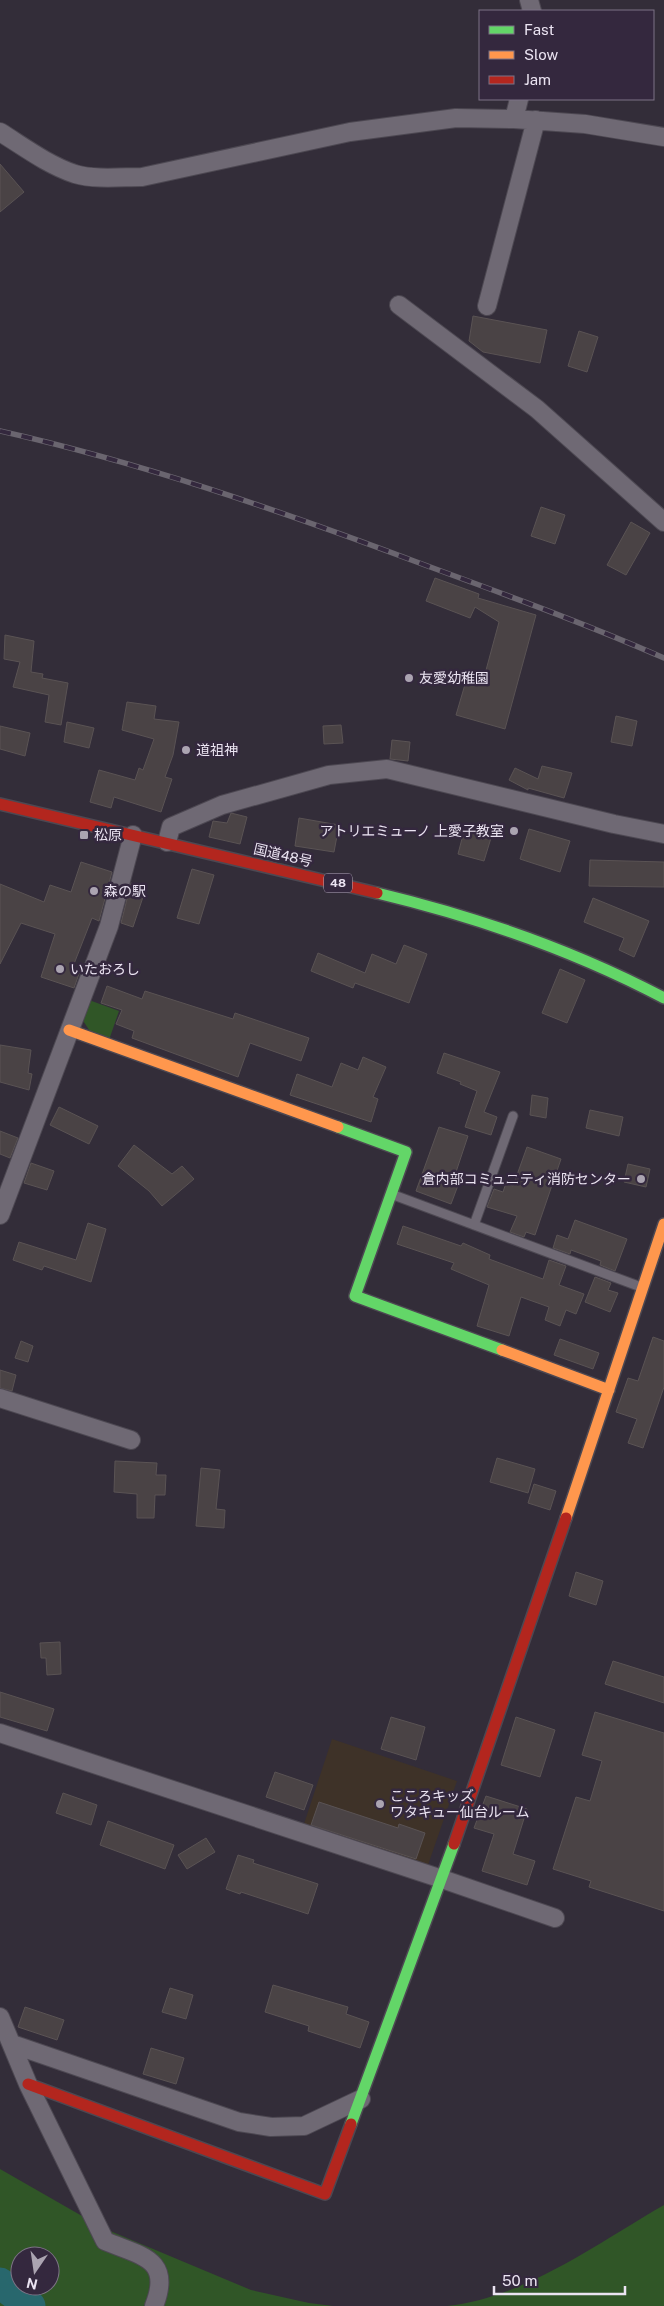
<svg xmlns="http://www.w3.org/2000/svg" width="664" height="2306" viewBox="0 0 664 2306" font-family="'Public Sans','Noto Sans JP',sans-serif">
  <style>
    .education { fill: #3e3228 }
    .green { fill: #305627; fill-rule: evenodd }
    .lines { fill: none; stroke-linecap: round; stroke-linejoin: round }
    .river { stroke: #28676d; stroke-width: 31 }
    .building { fill: #4a4345; stroke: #5a5354 }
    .lane-casing { stroke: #4d4852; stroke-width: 11 }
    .street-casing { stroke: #4d4852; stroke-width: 20 }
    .fast-casing { stroke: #4d4852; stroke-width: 14 }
    .slow-casing { stroke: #4d4852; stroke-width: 14 }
    .jam-casing { stroke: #4d4852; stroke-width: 14 }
    .lane { stroke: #6f6974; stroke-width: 9 }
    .street { stroke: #6f6974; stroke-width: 18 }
    .fast { stroke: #63d668; stroke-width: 11 }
    .slow { stroke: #ff974d; stroke-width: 11 }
    .jam { stroke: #b3261e; stroke-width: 11 }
    .rail-casing { stroke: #6a656f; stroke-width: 5.5 }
    .rail { stroke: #34283e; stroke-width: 4; stroke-dasharray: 11; stroke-linecap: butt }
    .poi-dot { fill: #aba4b1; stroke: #34283e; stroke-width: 2 }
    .labels { text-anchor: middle; stroke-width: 5; stroke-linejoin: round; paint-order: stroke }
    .shield { fill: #34283e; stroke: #b4acbc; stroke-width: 1 }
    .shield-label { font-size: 12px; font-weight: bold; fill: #ebe4f2 }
    .poi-label { font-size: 14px; fill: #ebe4f2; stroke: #34283e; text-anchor: start }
    .street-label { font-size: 14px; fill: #ebe4f2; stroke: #34283e }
  </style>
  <rect width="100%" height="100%" fill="#332d39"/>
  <path class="education" d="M332 1739 457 1781 427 1868 303 1827Z"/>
  <path class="green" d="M89 1000 119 1011 109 1040 91 1033 82 1019Z
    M0 2169 103 2228 251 2290 309 2303 333 2306H0ZM20 2256H50V2286H20Z
    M664 2205V2306H447C524 2298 598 2243 664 2205Z"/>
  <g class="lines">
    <path class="river" d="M0 2283 30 2306"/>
  </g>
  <path class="building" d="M0 164 24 192 0 212Z
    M473 316 547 330 540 363 483 352 469 341Z
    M579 331 598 337 587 372 568 366Z
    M541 507 565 515 555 544 531 536Z
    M631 522 650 533 626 575 607 565Z
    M435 578 479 594 478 598 536 615 505 729 456 715 466 681 482 685 499 622 475 607 470 618 426 601Z
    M5 635 34 641 31 672 43 674 42 678 68 683 61 725 45 722 49 695 13 687 20 662 4 659Z
    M127 702 156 706 154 719 179 722 173 755 165 777 172 779 161 812 114 797 111 808 90 802 99 770 135 780 139 768 143 770 154 739 122 730Z
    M616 716 637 721 632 746 611 742Z
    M67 722 94 728 89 748 64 742Z
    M341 725 343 743 324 744 323 726Z
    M0 726 30 733 25 756 0 749Z
    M392 740 410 742 408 761 390 759Z
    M542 766 572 773 564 798 528 788V790L509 780 515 768 538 779Z
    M231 813 247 817 240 844 209 837 213 821 227 823Z
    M299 818 339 825 334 852 295 846Z
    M529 829 570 841 560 872 520 859Z
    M464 831 491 838 484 861 458 854Z
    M590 860 664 862V887L589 886Z
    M81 862 112 872 99 921 92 918 72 969 80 971 74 988 41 977 55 934 21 923 0 964V884L44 902 50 885 71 892Z
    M192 869 214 875 199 924 177 918Z
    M131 883 146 888 133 927 121 923Z
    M593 898 649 921 634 957 619 950 624 938 584 922Z
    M404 945 427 954 409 1003 355 983 353 988 311 971 318 953 365 973 372 954 396 964Z
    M560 969 585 980 567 1023 542 1013Z
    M107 986 142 999 145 991 233 1019 235 1013 309 1038 301 1061 250 1043 238 1077 132 1038 134 1031 116 1024 122 1010 101 1003Z
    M0 1045 31 1050 28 1073 32 1074 29 1090 0 1082Z
    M444 1053 500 1072 484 1112 497 1117 491 1135 465 1127 477 1091 460 1084 461 1082 437 1073Z
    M363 1057 386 1067 373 1097 378 1099 371 1122 290 1095 297 1074 332 1087 341 1063 358 1070Z
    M532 1095 548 1098 546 1118 530 1115Z
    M59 1107 98 1126 89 1144 50 1125Z
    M590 1110 623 1117 619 1136 586 1128Z
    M439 1127 468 1136 454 1178 460 1180 451 1204 416 1191Z
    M0 1131 18 1138 10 1158 0 1154Z
    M134 1145 172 1174 182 1166 194 1179 162 1206 149 1191 118 1166Z
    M527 1147 561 1159 535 1235 526 1232 524 1237 510 1232 517 1216 487 1207 494 1189 503 1192 506 1183 513 1186Z
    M31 1163 54 1171 47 1190 24 1183Z
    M628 1164 650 1169 646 1187 624 1182Z
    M575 1220 627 1239 615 1271 600 1265 601 1261 571 1250 570 1254 553 1248 557 1235 568 1239Z
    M88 1223 106 1229 91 1282 44 1266 42 1270 13 1260 19 1242 76 1260Z
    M403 1226 461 1246 463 1243 490 1255 489 1259 543 1279 549 1260 566 1266 559 1285 584 1294 576 1314 566 1310 560 1326 545 1320 549 1307 521 1297 509 1336 477 1326 489 1285 451 1269 454 1263 397 1244Z
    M595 1277 611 1283 608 1290 618 1293 610 1312 585 1302Z
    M653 1337 664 1341V1387L643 1448 628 1443 637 1419 616 1412 628 1378 638 1381Z
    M560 1339 599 1353 593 1369 554 1355Z
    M21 1341 33 1346 28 1362 15 1358Z
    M0 1370 16 1375 12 1391 0 1388Z
    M497 1458 535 1469 528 1493 490 1482Z
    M115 1461 157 1463 156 1475H166L165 1495H155L154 1518H137V1494L114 1492Z
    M201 1468 220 1470 216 1509 225 1510 224 1528 196 1526Z
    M534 1484 556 1491 550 1510 528 1503Z
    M576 1572 603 1581 596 1605 569 1596Z
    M60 1642 61 1674 47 1675 46 1658H41L40 1643Z
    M613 1661 664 1677V1703L605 1684Z
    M0 1692 54 1709 47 1731 0 1717Z
    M595 1712 664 1733V1911L589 1887 591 1881 553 1869 576 1797 590 1801 602 1761 582 1755Z
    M391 1717 425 1727 416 1760 381 1749Z
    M516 1717 555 1730 540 1777 501 1765Z
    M275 1772 313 1785 304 1810 266 1797Z
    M63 1793 97 1805 91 1825 56 1813Z
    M486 1796 527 1809 513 1854 535 1861 527 1885 482 1871 494 1834 474 1828Z
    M319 1802 398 1828 399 1824 425 1833 416 1859 311 1825Z
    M108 1821 174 1845 165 1869 100 1845Z
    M206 1838 215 1852 187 1869 178 1855Z
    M238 1855 254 1860 253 1863 318 1884 308 1914 241 1892 240 1894 226 1889Z
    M273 1985 348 2007 346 2014 369 2022 360 2048 308 2031 309 2026 265 2012Z
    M170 1988 193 1995 186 2019 162 2012Z
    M25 2007 64 2020 57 2040 18 2027Z
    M151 2048 184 2058 176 2084 143 2074Z"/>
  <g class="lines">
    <g class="lane-casing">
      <path id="lane" d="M391 1194 641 1287
        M474 1225 513 1116"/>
    </g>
    <g class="street-casing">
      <path id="street" d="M529 0 532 11
        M514 119 519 99
        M0 132C24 147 48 165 75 174 96 180 121 177 142 177L350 132 456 118 514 119 585 124 664 137
        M399 305 537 409 664 522
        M487 306 536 120
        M167 842 171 827 222 805 329 775 387 769 614 824 664 834
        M0 1215 109 926 133 835
        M0 1398 131 1440
        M0 1733 442 1879 555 1918
        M0 2017 28 2084 105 2241C140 2256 173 2258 154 2306
        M12 2044 239 2122 271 2127 304 2126 361 2099"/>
    </g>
    <g class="fast-casing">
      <path id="fast" d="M377 893C477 917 573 950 664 998
        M338 1127 406 1152 355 1296 502 1350
        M351 2124 454 1844"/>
    </g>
    <g class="slow-casing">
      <path id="slow" d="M69 1030 338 1127
        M502 1350 609 1390
        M566 1518 664 1224"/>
    </g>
    <g class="jam-casing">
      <path id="jam" d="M0 804 377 893
        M454 1844 566 1518
        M28 2084 325 2194 351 2124"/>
    </g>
    <use href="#lane" class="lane"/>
    <use href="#street" class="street"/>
    <use href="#fast" class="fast"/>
    <use href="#slow" class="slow"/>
    <use href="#jam" class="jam"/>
    <g class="rail-casing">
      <path id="rail" d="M0 431C142 463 278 510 414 561 498 592 582 622 664 658"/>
    </g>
    <use href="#rail" class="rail"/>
  </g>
  <g class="poi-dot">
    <circle cx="409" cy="678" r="5"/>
    <circle cx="186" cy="750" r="5"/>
    <circle cx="514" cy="831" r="5"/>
    <rect x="79" y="830" width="10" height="10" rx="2.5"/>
    <circle cx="94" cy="891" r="5"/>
    <circle cx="60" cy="969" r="5"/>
    <circle cx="641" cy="1179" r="5"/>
    <circle cx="380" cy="1804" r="5"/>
  </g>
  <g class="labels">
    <rect class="shield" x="324" y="873.5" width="28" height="19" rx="4"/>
    <g class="shield-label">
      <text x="338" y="887">48</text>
    </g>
    <g class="poi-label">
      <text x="419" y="683">友愛幼稚園</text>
      <text x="196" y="755">道祖神</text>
      <text x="504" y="836" text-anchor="end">アトリエミューノ 上愛子教室</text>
      <text x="94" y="840">松原</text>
      <text x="104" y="896">森の駅</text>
      <text x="70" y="974">いたおろし</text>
      <text x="631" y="1184" text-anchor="end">倉内部コミュニティ消防センター</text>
      <text x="390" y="1801">こころキッズ<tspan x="390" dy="16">ワタキュー仙台ルーム</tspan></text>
    </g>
    <g class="street-label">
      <text transform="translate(283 855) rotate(13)" y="5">国道48号</text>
    </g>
  </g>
  <rect x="479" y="10" width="175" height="90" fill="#34283e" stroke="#7d7386"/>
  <rect x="489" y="26" width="25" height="8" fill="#63d668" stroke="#7d7386"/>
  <text x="524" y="35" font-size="15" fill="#ebe4f2">Fast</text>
  <rect x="489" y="51" width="25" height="8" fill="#ff974d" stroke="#7d7386"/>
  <text x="524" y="60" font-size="15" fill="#ebe4f2">Slow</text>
  <rect x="489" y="76" width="25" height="8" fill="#b3261e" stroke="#7d7386"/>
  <text x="524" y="85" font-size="15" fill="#ebe4f2">Jam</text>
  <g transform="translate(35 2271) rotate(193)"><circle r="24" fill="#34283e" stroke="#7d7386"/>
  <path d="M0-4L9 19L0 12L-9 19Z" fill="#aba4b1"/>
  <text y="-8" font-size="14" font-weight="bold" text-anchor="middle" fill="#ebe4f2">N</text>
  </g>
  <path d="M494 2286v8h131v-8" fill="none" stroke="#ebe4f2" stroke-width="2.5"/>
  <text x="502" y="2286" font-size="15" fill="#ebe4f2" stroke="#34283e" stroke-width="4" paint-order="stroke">50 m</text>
</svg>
